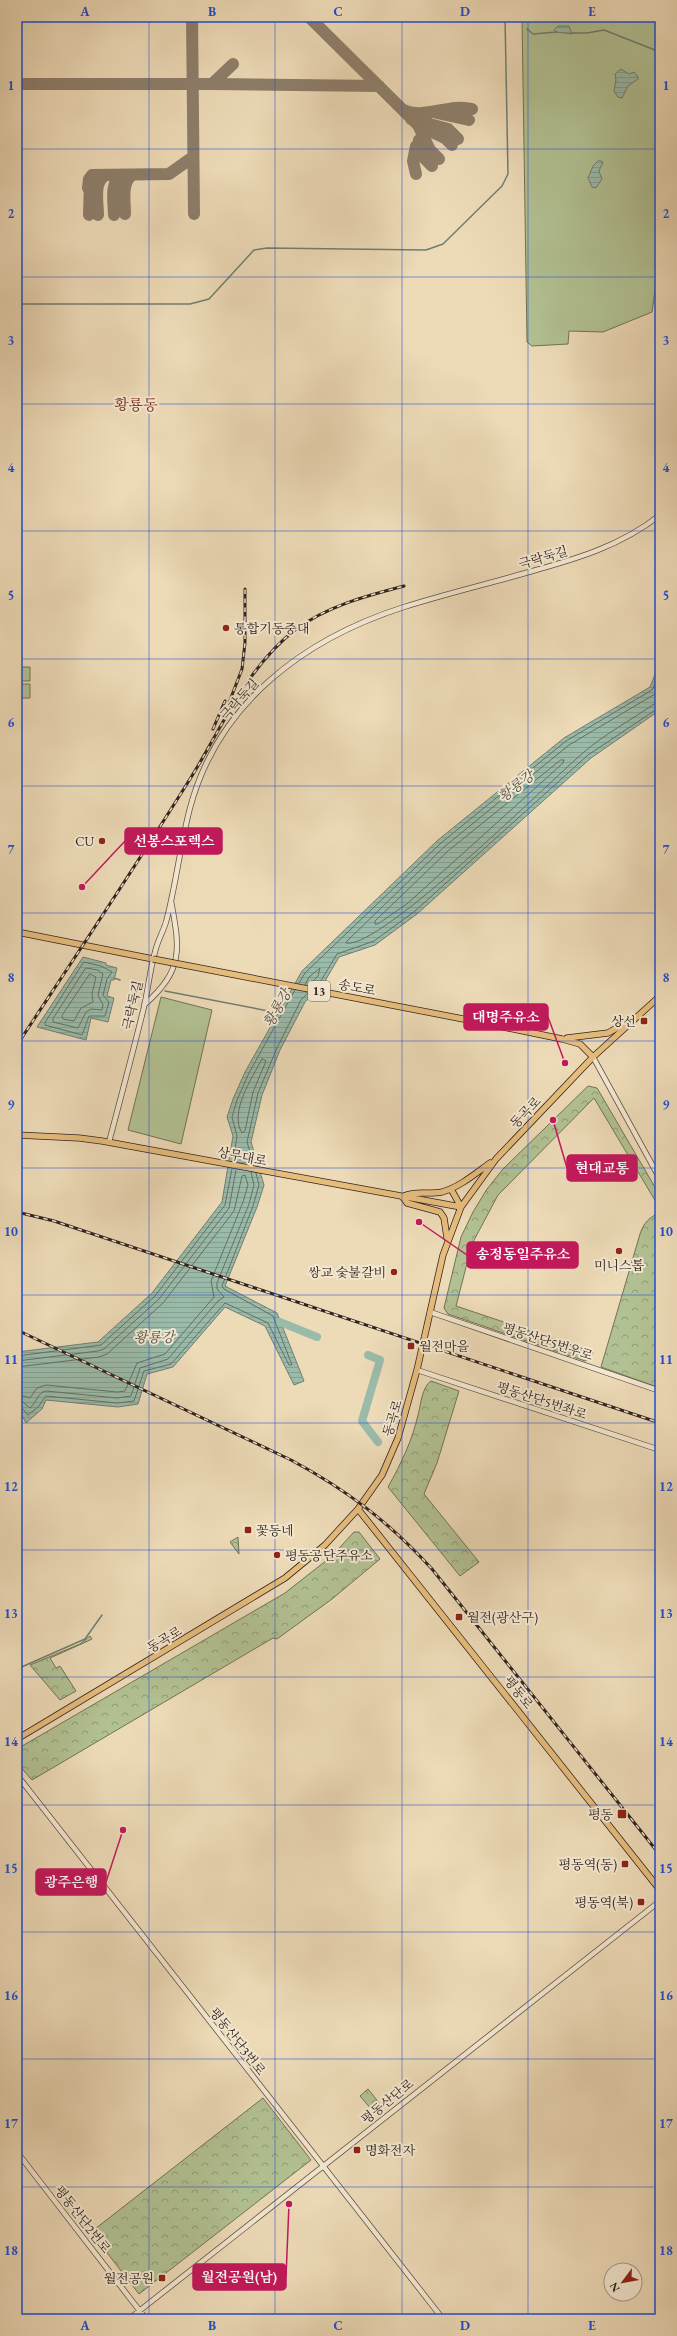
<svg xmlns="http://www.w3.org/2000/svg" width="677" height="2336" viewBox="0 0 677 2336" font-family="'EB Garamond','Noto Serif KR',serif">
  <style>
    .grass { fill: #b2c193; stroke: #717258 }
    .forest { fill: url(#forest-crowns); stroke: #717258 }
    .water { fill: url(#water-rules); stroke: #707e72 }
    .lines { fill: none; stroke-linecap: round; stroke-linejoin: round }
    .shore { stroke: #656f64; stroke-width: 1 }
    .stream { stroke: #707e72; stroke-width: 1.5 }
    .river { stroke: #9abbaa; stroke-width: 8 }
    .taxiway { stroke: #8e7e6a; stroke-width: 12 }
    .minor-casing { stroke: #5f5144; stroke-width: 6 }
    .major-casing { stroke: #30231e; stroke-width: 7 }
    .minor { stroke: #f3e7d0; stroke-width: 4.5 }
    .major { stroke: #e6bd7c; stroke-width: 5.5 }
    .rail-casing { stroke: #30231e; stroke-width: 3 }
    .rail { stroke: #f3e7d0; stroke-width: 1.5; stroke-dasharray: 4.5; stroke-linecap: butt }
    .major-bridge-casing { stroke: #30231e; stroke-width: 7; stroke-linecap: butt }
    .major-bridge { stroke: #e6bd7c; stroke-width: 5.5 }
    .grid { fill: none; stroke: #1d4ed8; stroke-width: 1; stroke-opacity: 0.55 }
    .poi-dot { fill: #8f2418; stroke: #f3e7d0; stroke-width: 1.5 }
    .labels { text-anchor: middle; stroke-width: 4; stroke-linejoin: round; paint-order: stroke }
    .shield { fill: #f3e7d0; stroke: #6a5e53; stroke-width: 1 }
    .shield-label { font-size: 12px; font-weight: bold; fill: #30231e }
    .street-label { font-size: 13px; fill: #30231e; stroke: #f3e7d0 }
    .poi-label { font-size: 13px; fill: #30231e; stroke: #f3e7d0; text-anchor: end }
    .water-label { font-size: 14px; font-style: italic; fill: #505148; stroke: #f3e7d0 }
    .quarter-label { font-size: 15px; fill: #7a1f14; stroke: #f3e7d0 }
    .leader { fill: none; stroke: #c2185b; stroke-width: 1.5 }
    .callout-dot { fill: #c2185b; stroke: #f3e7d0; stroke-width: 1.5 }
    .callout { fill: #c2185b; stroke: #c2185b; stroke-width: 1.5 }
    .callout-label { font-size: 14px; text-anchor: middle; font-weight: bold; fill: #fff }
    .neatline { fill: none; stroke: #1d4ed8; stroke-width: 1.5 }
    .grid-label { font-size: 13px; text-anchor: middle; font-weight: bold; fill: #1d4ed8 }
  </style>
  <defs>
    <pattern id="forest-crowns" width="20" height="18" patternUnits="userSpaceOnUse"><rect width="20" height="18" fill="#b2c193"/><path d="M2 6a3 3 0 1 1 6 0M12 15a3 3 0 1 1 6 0" fill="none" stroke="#919c77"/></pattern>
    <pattern id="water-rules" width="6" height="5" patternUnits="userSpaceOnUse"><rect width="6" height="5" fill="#9abbaa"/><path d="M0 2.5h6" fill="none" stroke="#85a092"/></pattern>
  </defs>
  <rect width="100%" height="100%" fill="#eddab7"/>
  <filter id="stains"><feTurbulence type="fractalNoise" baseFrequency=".005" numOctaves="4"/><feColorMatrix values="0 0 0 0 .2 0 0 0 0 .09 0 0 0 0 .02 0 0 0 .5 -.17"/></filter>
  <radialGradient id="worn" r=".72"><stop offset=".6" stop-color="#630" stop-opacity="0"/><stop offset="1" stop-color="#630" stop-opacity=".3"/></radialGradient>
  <path class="grass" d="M522 17H660V256L652 312 603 332 569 331 568 344 532 346 527 342Z
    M17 667H30V681H17Z
    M17 684H30V698H17Z
    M161 997 212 1010 181 1144 128 1130Z"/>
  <path class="forest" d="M588 1086 597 1088 659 1194 656 1202 594 1098 498 1195 472 1244 456 1306 593 1352 590 1358 585 1361 448 1314 444 1308 461 1237 473 1212 487 1189 503 1169Z
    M660 1212V1388L601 1367 640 1234C644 1222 649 1218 660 1212Z
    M431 1381 459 1391 437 1463 424 1494 479 1562 460 1576 388 1487C401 1464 412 1441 418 1415 421 1404 422 1387 431 1381Z
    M354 1532H359L380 1559 332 1599 277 1639 273 1638 32 1780 17 1763V1749L285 1593 332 1556Z
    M238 1537 239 1554 230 1542Z
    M90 1636 92 1639 88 1641 50 1658 56 1668 60 1666 76 1691 60 1700 30 1665 80 1644Z
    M368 2089 380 2104 372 2110 360 2096Z
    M263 2098 311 2160 139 2294 91 2232Z"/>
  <path class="water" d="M558 26H569L572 34 556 32 554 30Z
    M621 69 629 74 634 72 638 77V79L628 86 622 98 618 97 614 91 616 80 615 74Z
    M599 160 603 162 599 171 602 179 596 188 592 187 588 178 593 166Z
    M660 662V710L591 758 417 914 375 945 339 957 325 981 305 1002 280 1050 262 1095 251 1142 264 1185 257 1207 225 1286 277 1313 304 1381 294 1385 265 1326 225 1307 173 1367 147 1374 138 1404 118 1407 46 1400 42 1409 26 1423 17 1406V1352L98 1342 152 1293 222 1202 233 1136 227 1117 233 1099 245 1072 302 971 438 840 564 738 650 687Z
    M83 957 106 963V965L117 968 114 980H111L107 996 114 998 108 1022 91 1018 86 1040 37 1027Z"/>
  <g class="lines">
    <path class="shore" d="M660 686 655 694 569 745 444 847 347 941 346 943C380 950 549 782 584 752 605 734 631 720 654 704L660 702
      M561 760H564L563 763 408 903 378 924H375V921L448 851Z
      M84 962 101 966 112 972 107 979 103 995 109 1002 105 1016H89L82 1035 45 1025V1023Z
      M86 968 98 970 103 974 98 995 103 1005 102 1010 91 1009 86 1012 78 1028 53 1022V1019Z
      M90 974 96 977 92 994 93 1002 81 1008 74 1021 63 1019 62 1016Z
      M299 983 305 973 441 843 566 741 652 690 660 673
      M305 985 309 977 320 968 318 976 309 985
      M315 986 322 979 337 954 374 941 415 911 588 755 660 707
      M262 1059 266 1061 253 1092 245 1131 242 1133C229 1112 252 1078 262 1059Z
      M233 1161 237 1136 232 1117 237 1100 249 1073 295 990
      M254 1165 247 1142 258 1093 277 1048 301 1000 308 993
      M17 1356 101 1345 155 1296 225 1205 232 1169
      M17 1361 98 1351 104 1349 159 1299 229 1208 236 1170
      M17 1367 99 1357 107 1354 163 1303 234 1211 242 1176 245 1175 248 1185 243 1202 211 1281 214 1297 165 1354 137 1363 125 1391 117 1392 46 1385 37 1388 30 1398 17 1394
      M17 1400 23 1402 30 1408C37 1402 37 1393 46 1391L117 1398 131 1396 140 1368 168 1359 218 1301 224 1297 217 1289V1283L249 1204 254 1185 251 1172
      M17 1405 21 1407 28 1415 38 1407 46 1396 117 1403 134 1401 144 1371 171 1364 225 1303 268 1323 289 1365H292L273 1316 224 1289 222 1286 253 1206 259 1185 256 1173"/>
    <path class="stream" d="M527 29 533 34 557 32
      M571 33H587L604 30 660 52
      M17 304H190L209 299 254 250 267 248 426 250 443 244 502 186 508 174 505 17
      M114 978 120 980
      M165 991 279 1013
      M17 1669 85 1639 102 1615"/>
    <path class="river" d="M280 1322 317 1337
      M368 1355 380 1360 362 1421 378 1442"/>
    <path class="taxiway" d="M192 17 194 214
      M309 17 418 125 430 150 439 159
      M17 84H212L233 64
      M212 84 379 86
      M403 110C424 120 449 103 472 109
      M437 113 469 120
      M411 119 448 129 458 139
      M424 128 445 138 452 145
      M419 140 424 158 432 166
      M416 174 413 161 416 146
      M88 188 89 179 92 175 169 174 193 157
      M125 214C125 202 121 181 133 175
      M89 215 90 180
      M98 215C98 202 93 181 106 175
      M114 215C114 202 109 183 122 175"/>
    <g class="minor-casing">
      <path id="minor" d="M144 1005C184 970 180 949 171 901
        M593 1057 660 1179
        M109 1142C121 1097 133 1052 144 1007 148 989 150 970 155 952 157 942 163 932 166 922 176 885 180 846 190 808 218 703 304 639 404 607 445 594 487 584 529 572 576 559 621 546 660 515
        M430 1312 660 1391
        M417 1370 660 1450
        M17 1775 443 2319
        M17 2152 146 2319
        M129 2319 660 1901"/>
    </g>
    <g class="major-casing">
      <path id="major" d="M17 932 153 959
        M484 1023 562 1039 580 1044 593 1057
        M567 1038 608 1033 627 1022
        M17 1135 79 1138 102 1141 461 1207
        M451 1189 461 1207
        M402 1197C413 1190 429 1195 442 1192 460 1187 476 1173 490 1163
        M403 1197 407 1203 440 1212 444 1218 447 1238
        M358 1509 660 1890
        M17 1739 285 1578 325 1545 358 1509 382 1475 398 1438 417 1370 443 1255 461 1207 496 1159 593 1057 660 996"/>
    </g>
    <use href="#minor" class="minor"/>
    <use href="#major" class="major"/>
    <g class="rail-casing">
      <path id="rail" d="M227 708 242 669 245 643V589
        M213 729 225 701
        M17 1045C75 957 134 869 190 779 222 728 246 668 295 630 327 606 366 596 404 586
        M17 1212 54 1221 660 1423
        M17 1330 291 1460C347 1490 389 1522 432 1569L656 1850"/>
    </g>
    <use href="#rail" class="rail"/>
    <g class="major-bridge-casing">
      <path id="major-bridge" d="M153 959 484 1023"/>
    </g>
    <use href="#major-bridge" class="major-bridge"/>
  </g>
  <path class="grid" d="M149 17V2319M275 17V2319M402 17V2319M528 17V2319M17 149H660M17 277H660M17 404H660M17 531H660M17 659H660M17 786H660M17 913H660M17 1041H660M17 1168H660M17 1295H660M17 1423H660M17 1550H660M17 1677H660M17 1805H660M17 1932H660M17 2059H660M17 2187H660"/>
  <g class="poi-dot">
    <circle cx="226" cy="628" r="4"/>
    <circle cx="102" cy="841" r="4"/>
    <rect x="640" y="1017" width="8" height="8" rx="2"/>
    <circle cx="619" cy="1251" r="4"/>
    <circle cx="394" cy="1272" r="4"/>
    <rect x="407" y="1342" width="8" height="8" rx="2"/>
    <rect x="244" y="1526" width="8" height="8" rx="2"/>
    <circle cx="277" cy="1555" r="4"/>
    <rect x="455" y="1613" width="8" height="8" rx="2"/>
    <rect x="617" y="1809" width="10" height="10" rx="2"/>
    <rect x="621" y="1860" width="8" height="8" rx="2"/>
    <rect x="637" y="1898" width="8" height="8" rx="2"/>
    <rect x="353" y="2146" width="8" height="8" rx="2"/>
    <rect x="158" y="2274" width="8" height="8" rx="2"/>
  </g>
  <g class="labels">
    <rect class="shield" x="308" y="981" width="22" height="20" rx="3"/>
    <g class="shield-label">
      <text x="319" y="995">13</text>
    </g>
    <g class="street-label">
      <text transform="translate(543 557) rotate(-16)" y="5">극락둑길</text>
      <text transform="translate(239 699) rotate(-48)" y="5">극락둑길</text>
      <text transform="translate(357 987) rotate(11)" y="5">송도로</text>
      <text transform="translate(132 1005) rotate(-77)" y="5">극락둑길</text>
      <text transform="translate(525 1112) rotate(-46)" y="5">동곡로</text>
      <text transform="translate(242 1156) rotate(11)" y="5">상무대로</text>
      <text transform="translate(548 1341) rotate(18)" y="5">평동산단5번우로</text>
      <text transform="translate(542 1400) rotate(18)" y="5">평동산단5번좌로</text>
      <text transform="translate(392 1418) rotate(-73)" y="5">동곡로</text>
      <text transform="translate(164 1639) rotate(-31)" y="5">동곡로</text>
      <text transform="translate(519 1692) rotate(52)" y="5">평동로</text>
      <text transform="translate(238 2041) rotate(52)" y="5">평동산단3번로</text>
      <text transform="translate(387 2101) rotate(-39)" y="5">평동산단로</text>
      <text transform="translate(83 2219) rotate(52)" y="5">평동산단2번로</text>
    </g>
    <g class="poi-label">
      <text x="234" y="633" text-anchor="start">통합기동중대</text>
      <text x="94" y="846">CU</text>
      <text x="636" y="1026">상선</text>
      <text x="619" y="1270" text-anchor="middle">미니스톱</text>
      <text x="386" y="1277">쌍교 숯불갈비</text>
      <text x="419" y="1351" text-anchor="start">월전마을</text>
      <text x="256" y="1535" text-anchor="start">꽃동네</text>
      <text x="285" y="1560" text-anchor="start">평동공단주유소</text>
      <text x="467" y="1622" text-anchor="start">월전(광산구)</text>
      <text x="613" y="1819">평동</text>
      <text x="617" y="1869">평동역(동)</text>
      <text x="633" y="1907">평동역(북)</text>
      <text x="365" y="2155" text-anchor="start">명화전자</text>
      <text x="154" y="2283">월전공원</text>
    </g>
    <g class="water-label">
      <text transform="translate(516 786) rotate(-38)" y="5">황룡강</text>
      <text transform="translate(277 1008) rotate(-61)" y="5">황룡강</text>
      <text x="154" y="1342">황룡강</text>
    </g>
    <g class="quarter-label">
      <text x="136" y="410">황룡동</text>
    </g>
  </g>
  <path class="leader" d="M82 887L125 841M565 1063L548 1017M553 1120L567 1168M419 1222L467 1255M123 1830L106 1882M289 2204L286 2277"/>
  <g class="callout-dot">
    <circle cx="82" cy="887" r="4"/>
    <circle cx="565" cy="1063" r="4"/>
    <circle cx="553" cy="1120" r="4"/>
    <circle cx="419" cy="1222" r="4"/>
    <circle cx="123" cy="1830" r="4"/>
    <circle cx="289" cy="2204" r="4"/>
  </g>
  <g class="callout">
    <rect x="125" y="828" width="97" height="26" rx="4"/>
    <rect x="464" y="1004" width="84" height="26" rx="4"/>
    <rect x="567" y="1155" width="70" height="26" rx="4"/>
    <rect x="467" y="1242" width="111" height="26" rx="4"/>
    <rect x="36" y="1869" width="70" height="26" rx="4"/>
    <rect x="193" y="2264" width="93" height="26" rx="4"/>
  </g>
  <g class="callout-label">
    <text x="174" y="846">선봉스포렉스</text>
    <text x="506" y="1022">대명주유소</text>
    <text x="602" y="1173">현대교통</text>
    <text x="523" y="1259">송정동일주유소</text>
    <text x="71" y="1887">광주은행</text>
    <text x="239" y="2282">월전공원(남)</text>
  </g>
  <rect width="677" height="2336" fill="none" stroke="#eddab7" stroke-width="44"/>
  <g transform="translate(623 2282) rotate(238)"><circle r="19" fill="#f3e7d0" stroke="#a59989"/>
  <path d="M0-3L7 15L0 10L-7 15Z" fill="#8f2418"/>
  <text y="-6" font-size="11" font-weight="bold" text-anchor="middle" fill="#30231e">N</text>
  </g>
  <rect x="22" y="22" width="633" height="2292" class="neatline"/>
  <g class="grid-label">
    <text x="85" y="16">A</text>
    <text x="212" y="16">B</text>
    <text x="338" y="16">C</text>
    <text x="465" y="16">D</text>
    <text x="592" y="16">E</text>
    <text x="11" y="90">1</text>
    <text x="666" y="90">1</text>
    <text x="11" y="218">2</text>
    <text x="666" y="218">2</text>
    <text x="11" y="345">3</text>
    <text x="666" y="345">3</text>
    <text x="11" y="472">4</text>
    <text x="666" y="472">4</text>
    <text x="11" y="600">5</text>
    <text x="666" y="600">5</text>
    <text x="11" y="727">6</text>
    <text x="666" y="727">6</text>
    <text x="11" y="854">7</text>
    <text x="666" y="854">7</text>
    <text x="11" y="982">8</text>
    <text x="666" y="982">8</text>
    <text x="11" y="1109">9</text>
    <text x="666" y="1109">9</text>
    <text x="11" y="1236">10</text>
    <text x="666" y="1236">10</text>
    <text x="11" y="1364">11</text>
    <text x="666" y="1364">11</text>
    <text x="11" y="1491">12</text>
    <text x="666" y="1491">12</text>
    <text x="11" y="1618">13</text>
    <text x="666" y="1618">13</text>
    <text x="11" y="1746">14</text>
    <text x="666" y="1746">14</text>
    <text x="11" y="1873">15</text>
    <text x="666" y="1873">15</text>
    <text x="11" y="2000">16</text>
    <text x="666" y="2000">16</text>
    <text x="11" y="2128">17</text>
    <text x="666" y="2128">17</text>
    <text x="11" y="2255">18</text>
    <text x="666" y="2255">18</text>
    <text x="85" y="2330">A</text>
    <text x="212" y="2330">B</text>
    <text x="338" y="2330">C</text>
    <text x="465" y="2330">D</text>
    <text x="592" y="2330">E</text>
  </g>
  <rect width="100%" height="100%" filter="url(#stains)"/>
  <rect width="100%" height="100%" fill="url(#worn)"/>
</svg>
